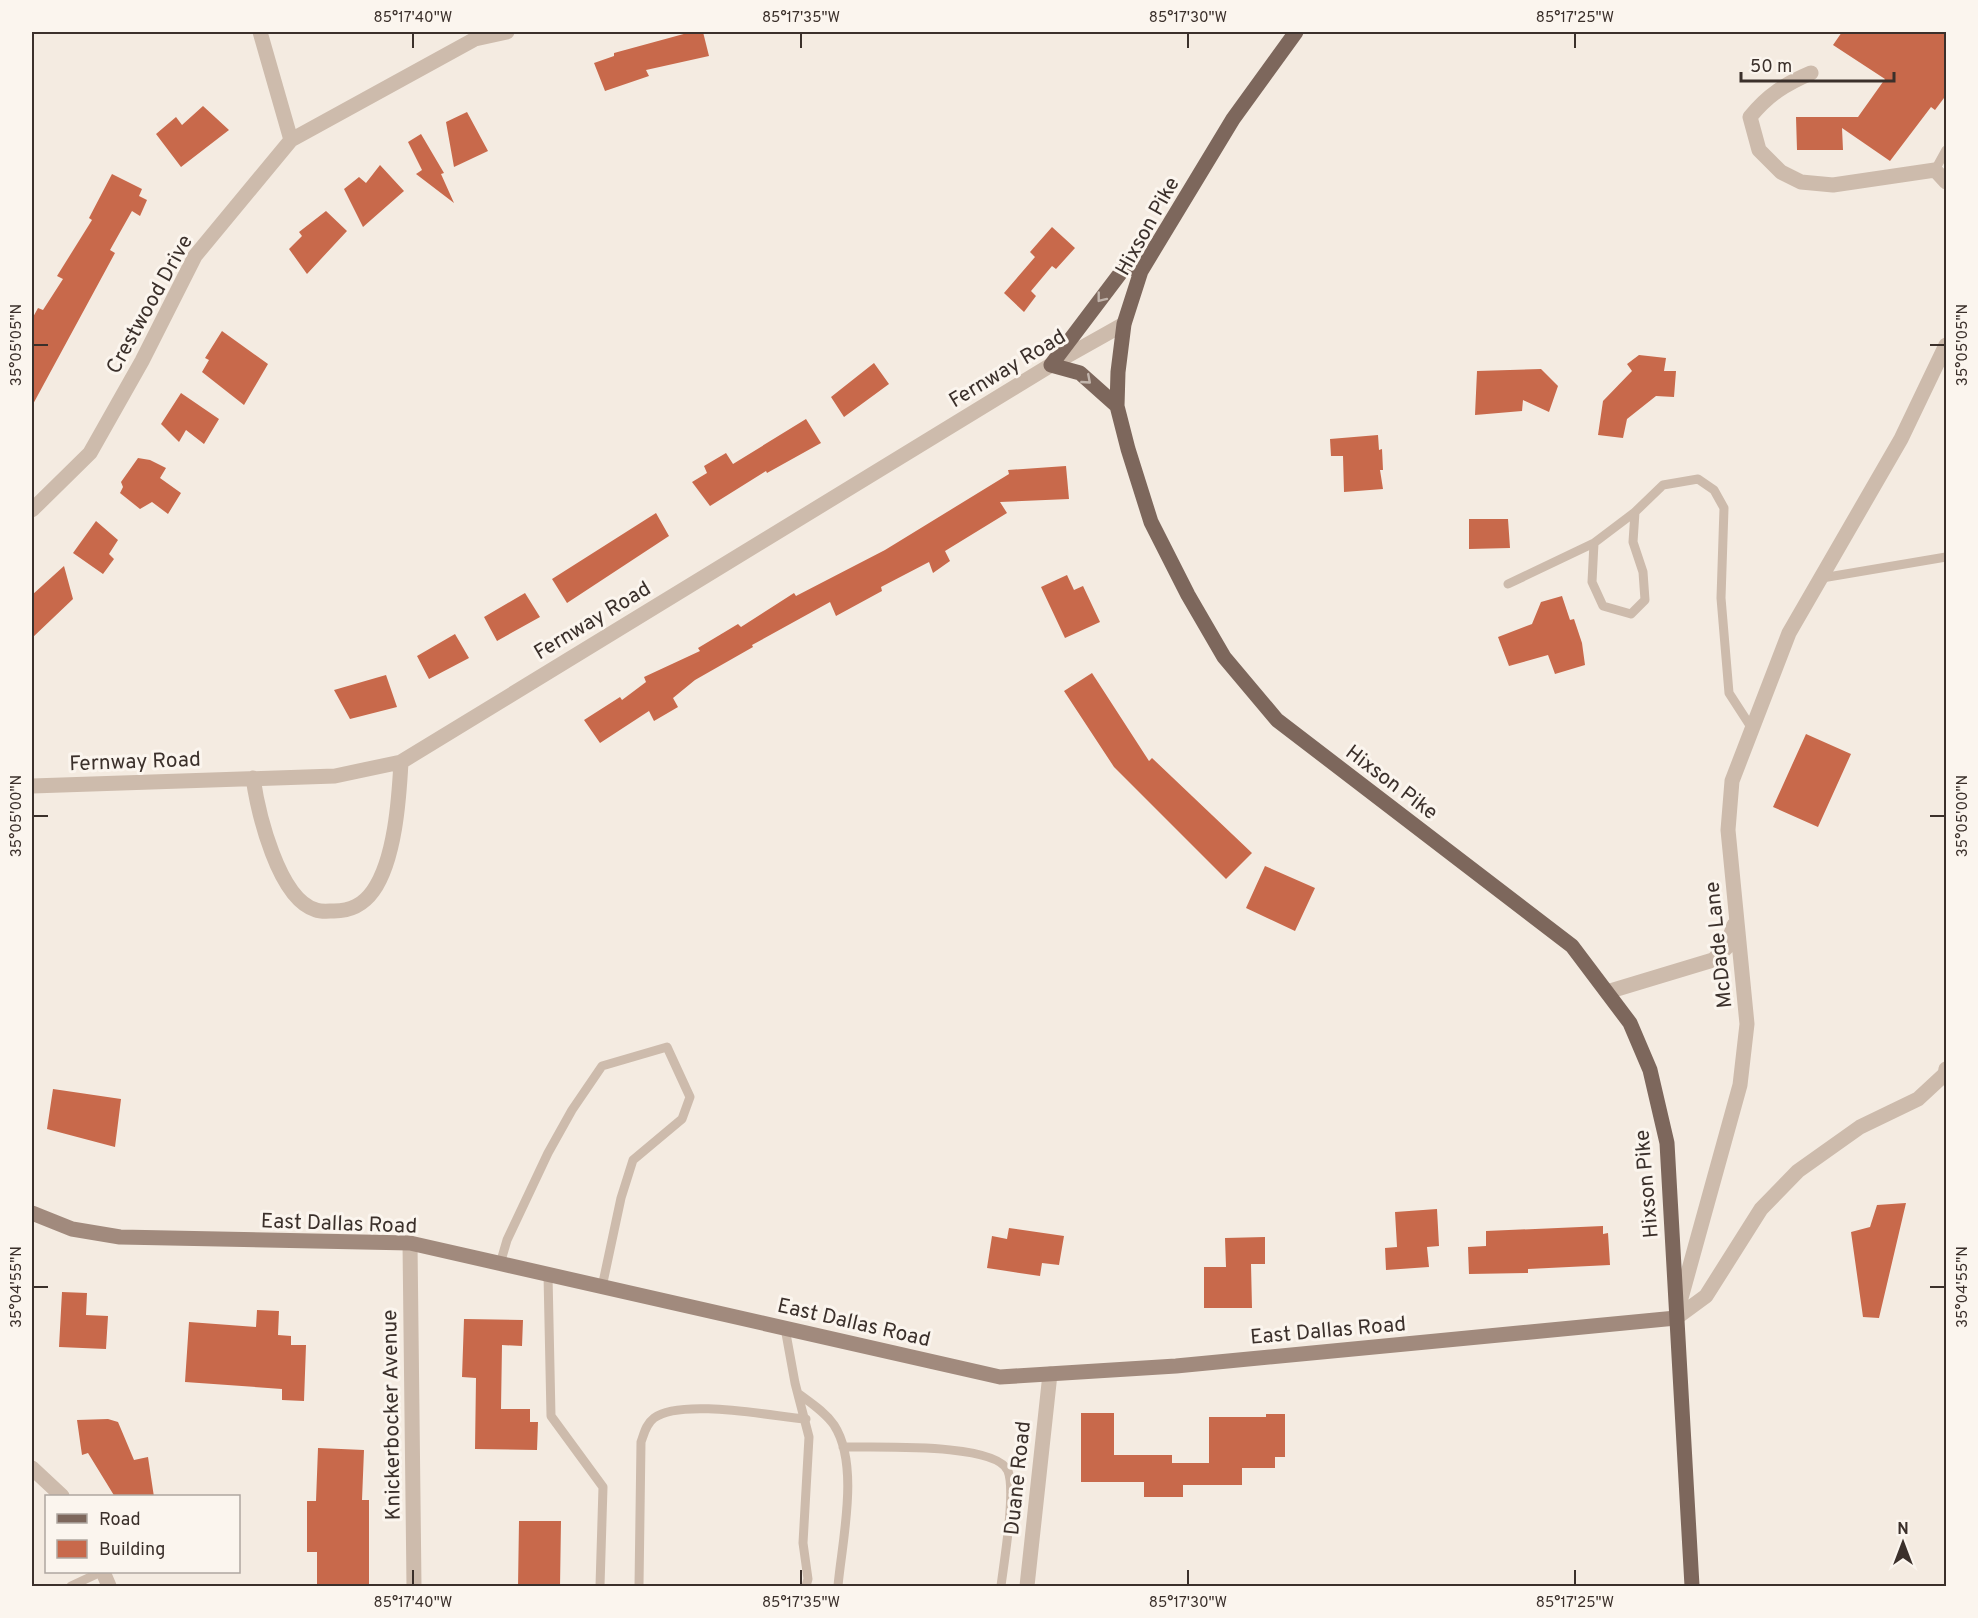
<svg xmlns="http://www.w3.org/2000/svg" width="1978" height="1618" viewBox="0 0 1978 1618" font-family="Overpass,sans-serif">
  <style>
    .building { fill: #c8694b }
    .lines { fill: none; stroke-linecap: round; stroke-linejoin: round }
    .lane { stroke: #cdbbac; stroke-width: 9 }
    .street { stroke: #cdbbac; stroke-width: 15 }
    .secondary { stroke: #a18a7d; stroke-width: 15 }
    .primary { stroke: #7d675c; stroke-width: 15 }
    .oneway { stroke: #c2b5ac }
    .ticks { fill: none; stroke: #3b302b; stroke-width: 2 }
    .labels { text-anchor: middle; stroke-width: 6; stroke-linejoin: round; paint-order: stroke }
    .street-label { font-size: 21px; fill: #3b302b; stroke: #fbf5ee }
    .neatline { fill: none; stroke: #3b302b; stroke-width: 2 }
    .ticks-label { font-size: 15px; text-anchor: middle; fill: #3b302b }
  </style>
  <rect width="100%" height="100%" fill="#f4ebe1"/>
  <path class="building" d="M691 32H703L709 56 646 70 649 76 605 91 594 63 614 56V53Z
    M1842 32H1947V94L1935 110 1931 107 1890 161 1842 128 1843 150H1797L1796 117H1858L1885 79 1833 45Z
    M203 106 229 130 181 167 156 134 176 117 182 125Z
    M467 112 488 151 454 167 446 122Z
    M421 134 444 173 441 174 454 203 416 174 422 170 408 142Z
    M380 165 404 191 363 227 344 189 359 177 366 183Z
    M112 174 142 189 139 196 147 200 140 216 132 211 110 250 115 253 32 406V319L38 308 43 310 63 279 57 276 92 220 89 218Z
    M326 211 347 231 307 274 289 249 302 236 299 232Z
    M1052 227 1075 248 1056 269 1052 266 1031 291 1036 296 1024 312 1004 293 1035 257 1030 252Z
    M222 331 268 364 244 405 202 372 209 360 205 358Z
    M1639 355 1666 358 1664 371H1676L1674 397 1656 396 1627 419 1623 438 1598 435 1603 401 1632 371 1627 364Z
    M874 363 889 384 844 417 831 397Z
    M1541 369 1558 386 1549 412 1523 400 1522 411 1475 415 1477 371Z
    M181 393 219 419 204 444 186 430 179 442 161 424Z
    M806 419 821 443 767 473 766 471 710 506 692 482 707 473 704 466 726 453 733 464Z
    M1378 435 1379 450 1382 449 1383 470H1380L1383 489 1344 492 1343 456H1331L1330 439Z
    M138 458 150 460 166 468 160 478 181 493 168 514 152 502 140 509 120 493 123 487 121 482Z
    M1066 466 1069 499 1000 502 1007 513 945 551 950 561 933 573 929 562 881 587 882 591 836 616 830 602 752 645 753 647 695 680 673 698 678 707 654 721 649 711 600 743 584 720 620 697 622 700 646 682 644 677 700 651 698 648 738 624 741 627 794 593 796 596 885 550 1009 474 1008 470Z
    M656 513 669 536 567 603 552 579Z
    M1469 519H1508L1510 548 1469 549Z
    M96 521 118 540 109 554 114 559 103 574 73 553Z
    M64 566 73 599 32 638V595Z
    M1067 575 1074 590 1083 586 1100 622 1065 638 1041 587Z
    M525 593 540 617 497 641 484 617Z
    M1562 596 1570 620 1574 619 1582 643 1585 665 1555 674 1548 655 1509 666 1498 637 1532 624 1541 602Z
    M455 634 469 658 429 679 417 656Z
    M1092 673 1149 761 1152 758 1252 853 1226 879 1114 767 1064 691Z
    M386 675 397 707 350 719 334 690Z
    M1806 734 1851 754 1818 827 1773 807Z
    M1265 866 1315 888 1295 931 1246 908Z
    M53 1089 121 1099 115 1147 47 1129Z
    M1906 1203 1879 1318 1863 1317 1851 1232 1870 1227 1877 1205Z
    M1437 1209 1439 1246 1427 1247 1429 1267 1386 1270 1385 1248 1397 1247 1395 1212Z
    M1603 1226V1234L1608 1233 1610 1265 1528 1269V1273L1469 1274 1468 1247 1486 1246V1231Z
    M1009 1228 1064 1236 1059 1265 1042 1263 1040 1276 987 1268 992 1236 1007 1239Z
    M1265 1237V1264H1251L1252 1308H1204V1267H1226L1225 1238Z
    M62 1292 87 1293 86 1315 108 1316 106 1349 59 1347Z
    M257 1310 279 1311 278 1335 291 1336V1345H306L304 1401 282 1400V1389L185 1382 189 1322 256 1327Z
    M464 1319 523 1320 522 1346 502 1345 501 1409H530V1422H538L537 1450 475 1449 476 1378 462 1377Z
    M1081 1413H1114V1455H1172V1463H1209V1417H1266V1414H1285V1457H1275V1468H1242V1485H1183V1497H1144V1482H1081Z
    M108 1419 118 1422 134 1460 148 1457 154 1497H115L88 1453 82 1455 77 1420Z
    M318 1448 364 1450 362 1500H369V1587H317V1552H307V1501H316Z
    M519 1521H561L560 1587H518Z"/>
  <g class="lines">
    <path class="lane" d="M1935 170 1946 150
      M1594 543 1592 582 1603 606 1631 614 1645 600 1643 572 1633 542 1635 512
      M1822 578 1946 557
      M1508 584 1594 543 1635 512 1663 485 1698 479 1714 490 1724 508 1721 598 1729 693 1751 727
      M500 1264 507 1240 548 1153 572 1110 602 1066 667 1047 690 1097 682 1119 633 1160 621 1198 602 1287
      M548 1275 551 1416 603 1487 600 1586
      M785 1328 795 1383 809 1437 803 1543 808 1579 806 1586
      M799 1394C811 1403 825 1412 834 1425 860 1465 842 1541 838 1586
      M843 1447C874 1448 996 1442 1008 1471 1016 1491 1004 1562 1001 1586
      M71 1586 101 1572
      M639 1586 641 1442C644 1434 646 1424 654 1418 681 1398 771 1416 806 1419"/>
    <path class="street" d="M260 32 291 140
      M1811 73C1785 84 1768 95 1750 117L1759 150 1781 172 1801 182 1833 185 1935 170 1946 182
      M32 510 90 453 142 361 195 256 291 140 475 39 507 32
      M253 778C258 812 278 899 316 910 321 912 329 911 334 911 351 911 363 905 373 891 395 860 399 799 401 762
      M32 786 335 776 401 762 1051 365 1124 324
      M1607 992 1713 960 1726 948 1734 925
      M410 1243 414 1586
      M1678 1309 1740 1085 1747 1024 1728 830 1732 781 1789 633 1901 439 1946 345
      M1676 1318 1706 1296 1761 1209 1798 1171 1860 1127 1918 1099 1945 1074 1946 1069
      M32 1468 62 1496
      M103 1572 109 1586
      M1027 1586 1050 1374"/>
    <path class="secondary" d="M32 1213 72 1229 120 1237 410 1243 1000 1377 1176 1366 1676 1318"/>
    <path class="primary" d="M1296 32 1233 119 1141 271 1124 324 1118 372 1117 406 1128 449 1151 522 1188 595 1224 657 1277 720 1572 946 1630 1023 1650 1070 1667 1143 1692 1586
      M1117 406 1080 373 1051 365 1122 271 1146 263"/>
  </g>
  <defs><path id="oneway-chevron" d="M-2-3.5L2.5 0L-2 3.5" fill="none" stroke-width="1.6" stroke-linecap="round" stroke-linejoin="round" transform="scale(1.5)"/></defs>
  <g class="oneway">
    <use href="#oneway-chevron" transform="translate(1101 298) rotate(128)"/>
    <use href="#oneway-chevron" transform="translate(1087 380) rotate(41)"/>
  </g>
  <path class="ticks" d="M413 33V48M801 33V48M1188 33V48M1575 33V48M33 345H48M1930 345H1945M33 816H48M1930 816H1945M33 1287H48M1930 1287H1945M413 1570V1585M801 1570V1585M1188 1570V1585M1575 1570V1585"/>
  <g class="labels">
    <g class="street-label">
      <text transform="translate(1147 226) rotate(-61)" y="7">Hixson Pike</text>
      <text transform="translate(149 304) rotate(-61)" y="7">Crestwood Drive</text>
      <text transform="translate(1007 368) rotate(-31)" y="7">Fernway Road</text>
      <text transform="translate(592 620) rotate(-31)" y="7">Fernway Road</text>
      <text transform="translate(135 761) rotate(-2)" y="7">Fernway Road</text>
      <text transform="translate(1392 782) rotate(37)" y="7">Hixson Pike</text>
      <text transform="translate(1718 945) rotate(-96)" y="7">McDade Lane</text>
      <text transform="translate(1646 1184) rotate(-95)" y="7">Hixson Pike</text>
      <text transform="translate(339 1223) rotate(2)" y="7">East Dallas Road</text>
      <text transform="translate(854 1322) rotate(13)" y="7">East Dallas Road</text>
      <text transform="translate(1328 1330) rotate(-5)" y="7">East Dallas Road</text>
      <text transform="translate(391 1415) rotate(-91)" y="7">Knickerbocker Avenue</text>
      <text transform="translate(1017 1478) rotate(-84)" y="7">Duane Road</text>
    </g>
  </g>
  <rect width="1978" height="1618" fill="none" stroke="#fbf5ee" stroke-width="66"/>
  <rect x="45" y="1495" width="195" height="78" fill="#fbf5ee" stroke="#aea6a0" stroke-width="1.5"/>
  <rect x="57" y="1514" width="30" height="9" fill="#7d675c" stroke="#aea6a0" stroke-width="1.5"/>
  <text x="99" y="1525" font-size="18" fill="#3b302b">Road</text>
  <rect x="57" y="1540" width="30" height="18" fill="#c8694b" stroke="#aea6a0" stroke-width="1.5"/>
  <text x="99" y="1555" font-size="18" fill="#3b302b">Building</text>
  <g transform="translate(1903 1543)" stroke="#fbf5ee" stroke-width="4.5" paint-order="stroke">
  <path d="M0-4.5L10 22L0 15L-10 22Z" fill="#3b302b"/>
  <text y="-9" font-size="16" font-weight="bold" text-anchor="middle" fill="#3b302b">N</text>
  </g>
  <path d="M1741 72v9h153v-9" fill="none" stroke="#3b302b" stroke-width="3"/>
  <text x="1750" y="72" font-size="18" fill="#3b302b" stroke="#fbf5ee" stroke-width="4.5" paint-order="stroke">50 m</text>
  <rect x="33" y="33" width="1912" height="1552" class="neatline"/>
  <g class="ticks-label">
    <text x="413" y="22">85°17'40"W</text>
    <text x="801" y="22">85°17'35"W</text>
    <text x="1188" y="22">85°17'30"W</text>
    <text x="1575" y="22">85°17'25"W</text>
    <text transform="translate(16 345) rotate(-90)" y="5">35°05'05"N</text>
    <text transform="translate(1962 345) rotate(-90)" y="5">35°05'05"N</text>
    <text transform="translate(16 816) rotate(-90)" y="5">35°05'00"N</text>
    <text transform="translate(1962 816) rotate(-90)" y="5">35°05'00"N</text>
    <text transform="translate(16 1287) rotate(-90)" y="5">35°04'55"N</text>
    <text transform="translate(1962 1287) rotate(-90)" y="5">35°04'55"N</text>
    <text x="413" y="1607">85°17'40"W</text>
    <text x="801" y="1607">85°17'35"W</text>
    <text x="1188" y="1607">85°17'30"W</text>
    <text x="1575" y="1607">85°17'25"W</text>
  </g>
</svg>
